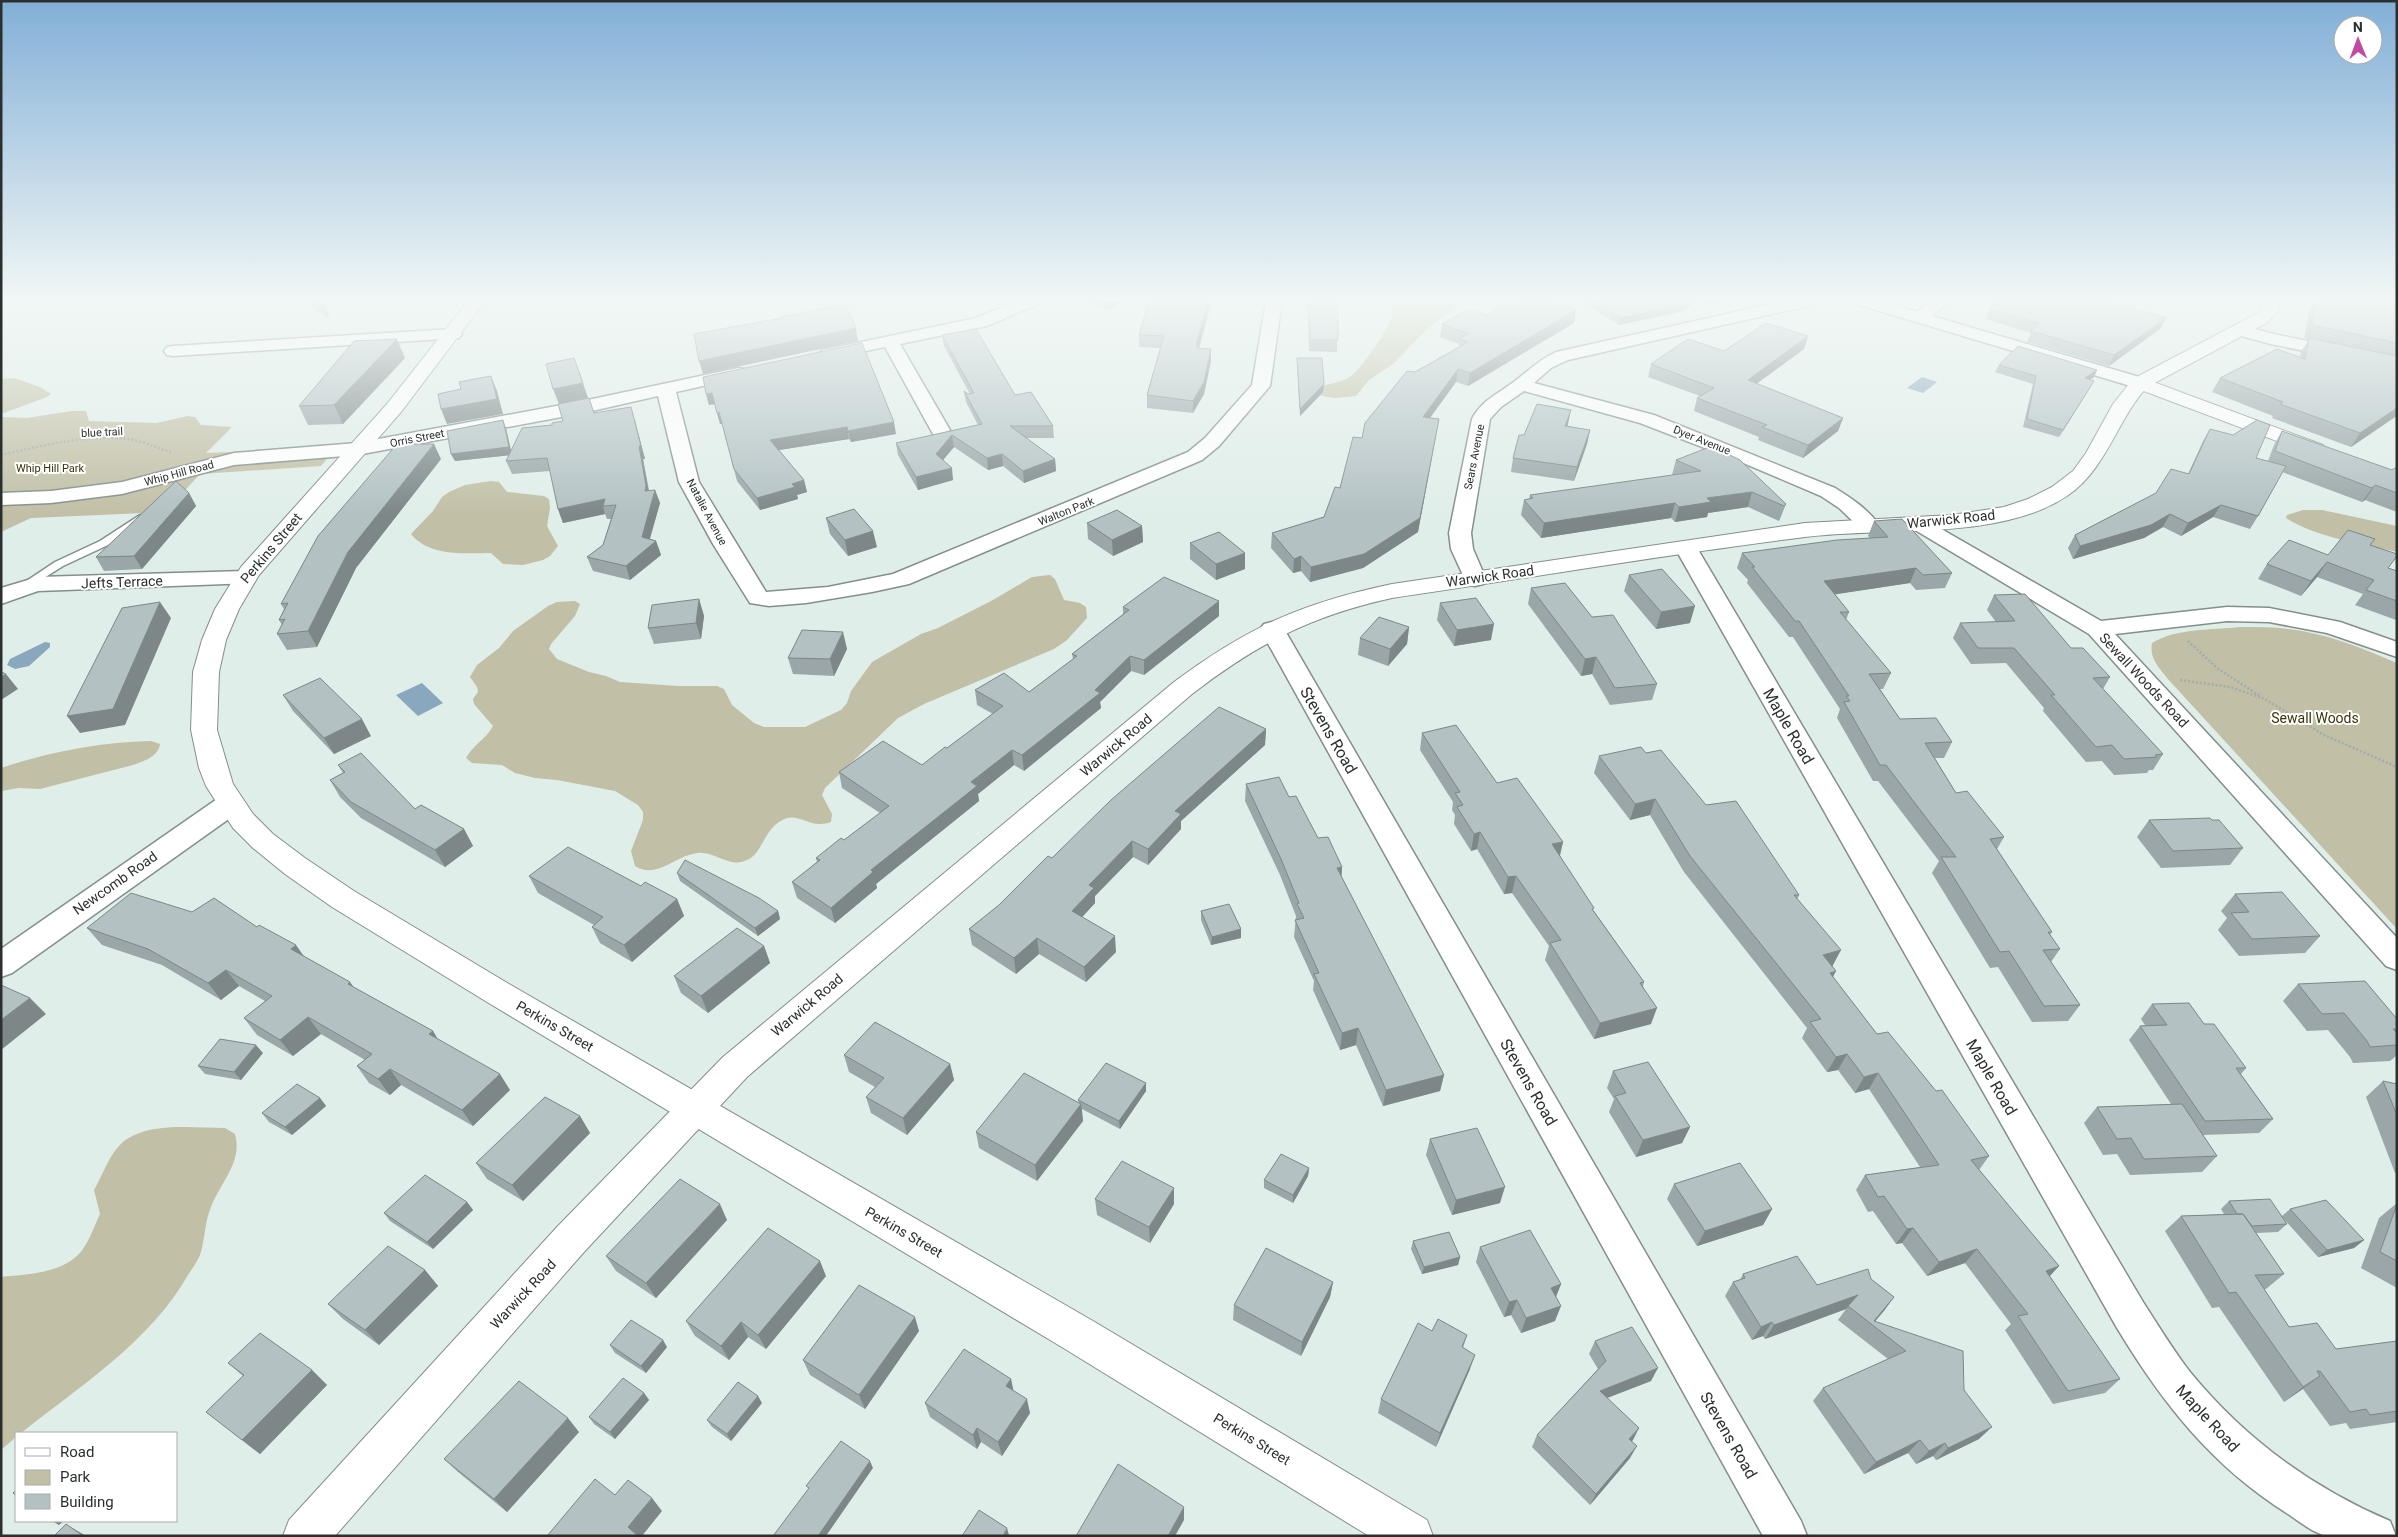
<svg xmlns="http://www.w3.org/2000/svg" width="2398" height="1537" viewBox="0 0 2398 1537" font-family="Roboto,sans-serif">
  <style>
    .green { fill: #c1bfa5 }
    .water { fill: #89a7bd }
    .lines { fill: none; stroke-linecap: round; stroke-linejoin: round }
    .service-casing { stroke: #838f8a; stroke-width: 3 }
    .minor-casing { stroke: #838f8a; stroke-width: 3 }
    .tertiary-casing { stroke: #838f8a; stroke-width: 2 }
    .secondary-casing { stroke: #838f8a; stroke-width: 2 }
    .path { stroke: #a2ada9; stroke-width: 2.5; stroke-dasharray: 2 2; stroke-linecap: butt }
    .service { fill: #fff; fill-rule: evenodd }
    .minor { fill: #fff; fill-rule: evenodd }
    .tertiary { fill: #fff; fill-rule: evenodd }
    .secondary { fill: #fff; fill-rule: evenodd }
    .wall { fill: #9aa6a8 }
    .shaded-wall { fill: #7d8788 }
    .building { fill: #b3c1c3; stroke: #7d8788 }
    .labels { text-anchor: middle; stroke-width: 4; stroke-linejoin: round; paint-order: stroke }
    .far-street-label { font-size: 11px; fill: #2b302e; stroke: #fff }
    .far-park-label { font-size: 11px; fill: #383407; stroke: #fff }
    .street-label { font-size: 14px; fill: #2b302e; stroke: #fff }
    .park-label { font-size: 14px; fill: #383407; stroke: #fff }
    .near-street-label { font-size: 16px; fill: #2b302e; stroke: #fff }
  </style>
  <rect width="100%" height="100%" fill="#e0eee9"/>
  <path class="green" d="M1386 301H1463L1425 331 1393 364 1369 380 1356 396 1334 398 1312 394 1309 387C1323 385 1340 384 1351 376 1361 369 1391 326 1393 314 1394 308 1390 305 1386 301Z
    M14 378 40 387 51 394 47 397 1 414V379Z
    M71 411H86L89 421 156 423 188 416 195 417 201 425 232 427 206 453 337 447 321 466 200 474 178 498 144 513 31 518 1 532V417L27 418Z
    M491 481 499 482 507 492 544 496 549 499 550 508 547 526 558 546 550 556 543 560 523 565 503 564 491 553C465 553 429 557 411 534L433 511 442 497 449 492 465 485Z
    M2303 510H2322L2397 526V552C2363 544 2315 537 2286 518L2287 515Z
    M1050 575 1055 579 1064 600 1080 603 1086 607 1087 618 1067 640 1054 649 924 704 898 718 825 788 822 795 832 814 831 822C828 823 824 824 820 824 810 825 798 815 787 818 765 825 763 852 749 859 729 870 716 851 698 853 675 855 657 880 635 866L631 851 643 820V812L638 805 615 791 557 780 535 778 515 773 502 765 472 763 466 758C475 743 486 739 493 726L474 704 473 699 478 692 477 687 470 677 477 665 499 648 513 631 548 606 557 602 575 601 580 604 575 616 551 644 549 649 557 659 589 672 606 676 620 682 678 686H717L724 689 732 705 754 723 764 727H805L841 710 847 703 851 691 872 662 921 634 938 628 993 600 1032 577Z
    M2241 627C2257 627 2273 627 2288 629 2326 633 2362 648 2397 663V929L2167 678C2159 668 2149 658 2152 643 2176 628 2213 630 2241 627Z
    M151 741 160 744C158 757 144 761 133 765L40 789 19 788 1 791V768C48 752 102 742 151 741Z
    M225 1128 235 1134C243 1162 220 1183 211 1207 204 1224 205 1241 200 1255 197 1262 192 1269 188 1275 150 1342 80 1386 21 1433H16V1437L1 1450V1277C27 1274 58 1274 78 1255 88 1245 94 1227 100 1214L94 1190C103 1175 111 1149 127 1139 153 1122 195 1128 225 1128Z"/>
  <path class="water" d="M1922 377 1937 382 1923 393 1907 388Z
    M45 642 50 643V647L29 666 15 669 7 665 10 659Z
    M422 683 443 703 418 716 396 695Z"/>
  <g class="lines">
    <g class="service-casing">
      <path id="service" d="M140 515 144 516V520L108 545 63 566 28 588H20L19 586 55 562 100 541Z"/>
    </g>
    <g class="minor-casing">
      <path id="minor" d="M1017 301H1040L1038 304 987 326 900 344 950 430 947 434 940 436 933 434 885 347 828 359 822 358 819 354 822 350 828 349 976 318Z
        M1266 301H1282L1270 386 1219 446 1202 460 909 584 872 592 806 603 769 606 750 603 713 544 679 482 658 396 583 413 357 455 234 465 122 494 51 503 1 505V493L51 491 122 482 234 453 357 443 583 401 738 368 744 369 747 373 744 377 676 392 699 482 766 592 828 587 893 574 1188 452 1205 438 1252 385Z
        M1785 301H1816L1808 306 1568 360 1551 368 1534 383 1654 415 1835 488C1851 498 1868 509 1879 525L1875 529 1868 531 1861 529 1839 508 1821 496 1741 462 1640 423 1524 391 1501 407 1490 419 1471 533 1473 549 1486 579 1483 584 1475 586 1467 584 1451 549 1449 533 1472 419C1482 400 1498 394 1515 381 1529 370 1539 360 1556 352Z
        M1854 301H1881L1917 312 1931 301H1949L1932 316 2146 379 2149 383 2146 387H2134L1856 304Z
        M2240 325 2274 334 2397 360V370L2271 344 2234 334 2231 330 2234 326Z
        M453 329 459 330 462 334 459 338 173 356 167 355 164 351 167 347 173 346Z
        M1917 517 1924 519 2101 621 2227 607 2269 608 2340 622 2397 642V657L2327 633 2269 622 2227 621 2115 634 2397 938V970L2386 966 2089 634 1910 527 1906 523 1910 519Z
        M1686 542 1694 543 1697 548 2143 1302C2158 1325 2173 1350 2190 1372 2244 1438 2312 1488 2390 1521L2396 1536C2374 1536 2349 1537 2328 1536 2314 1534 2299 1521 2288 1514 2212 1466 2163 1404 2117 1328L1675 548 1678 543Z
        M245 571 253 573 256 578 253 583 38 591 1 604V588L38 577Z
        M1272 622 1280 624 1284 629 1801 1521 1807 1536H1763L1260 629 1264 624Z
        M230 795 240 797 243 804 240 811 12 973 1 977V949L220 797Z"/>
    </g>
    <g class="tertiary-casing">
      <path id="tertiary" d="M468 301H485L401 412 259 575 239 609 226 640 219 672 217 730 233 784 253 814 273 834 305 858 354 891 509 984 1093 1321 1427 1520 1433 1536H1369L1065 1349 487 1002 332 907 285 874 253 848 233 828 206 786 199 768 191 730 193 672 202 640 215 609 241 567 387 404Z
        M2140 377 2323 445 2326 449 2323 453 2316 455 2309 453 2133 387 2130 383 2133 379Z"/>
    </g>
    <g class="secondary-casing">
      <path id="secondary" d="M2262 301H2280L2278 311 2268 322 2147 387C2116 421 2107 469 2067 496 2000 541 1883 527 1805 537 1667 554 1529 578 1392 598 1311 616 1258 643 1192 694L747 1077 584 1252 335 1536H283L289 1520 557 1227 723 1057 1174 682C1248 627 1302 603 1392 584L1805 523 1952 515 2004 507 2028 499 2052 487 2073 471 2086 453 2113 404 2133 379 2256 314 2261 310Z"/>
    </g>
    <path class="path" d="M1 455C41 446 86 434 128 439 143 441 157 448 172 453
      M2188 641 2217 668 2260 696
      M2180 680 2230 687 2265 699 2324 735 2397 767"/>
    <use href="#service" class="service"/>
    <use href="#minor" class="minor"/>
    <use href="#tertiary" class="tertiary"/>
    <use href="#secondary" class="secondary"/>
  </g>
  <path class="wall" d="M306 301H325L329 319Z
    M1085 301H1126L1109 310Z
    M1146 301H1212L1199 348 1211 361 1204 394 1193 413 1147 408V395L1160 348 1139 347V335L1146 310Z
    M1308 301H1338L1337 352 1309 351Z
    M1587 301H1696L1683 311 1619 325 1586 304Z
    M1698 301H1726L1710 305Z
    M2315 301H2397V418L2395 417 2351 447 2272 418 2273 416 2212 392 2220 378 2300 357 2301 352 2309 339 2304 338 2309 312Z
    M1992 302 2161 328 2109 366 2027 342 2031 333 1985 319Z
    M1576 310 1574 323 1468 386 1456 382 1430 418 1439 419 1418 532 1363 568 1310 582 1301 571 1293 573 1271 548 1272 533 1324 517 1340 488 1362 438 1415 372 1459 347V344L1440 337 1442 324 1487 315Z
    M942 335 1053 426 1054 438H1026L1055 459 1056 471 1024 483 1003 466 988 470 954 447 943 460 953 480 918 490 898 455 896 443 978 425 966 402 964 391 968 394H970L944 346Z
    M1808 336 1804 349 1756 384 1843 418 1838 431 1803 458 1758 440 1759 437 1694 411 1697 398 1700 396 1648 377 1651 364Z
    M405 358 343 424 308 425 299 406Z
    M1297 358 1323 392 1300 416 1297 365Z
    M1999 365 2097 370 2094 377 2090 380V388L2059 437 2023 427 2033 384 1995 372Z
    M706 394 896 434 851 442 849 439 779 450 804 480 807 492 797 495 798 499 760 510 737 481 722 424H720L715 404 709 405Z
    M594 413 635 420 645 459H643L649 490H655L660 503 650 539 656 541 661 555 630 580 593 571 587 557 603 545 611 519H607L605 514 563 523 558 509 550 471 512 474 506 461 509 455 455 461 451 454 506 428 511 451 552 425Z
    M1568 424V426L1590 430 1587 444 1574 481 1511 472 1513 458 1524 435Z
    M2210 429 2256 458 2268 461 2274 445 2282 431 2392 470 2397 468V512L2365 500 2362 502 2282 472 2258 516 2250 529 2213 517 2181 536 2163 527 2144 538 2073 559 2068 548 2075 535 2156 493 2188 474 2203 441Z
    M441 459 356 568 317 647 287 650 277 634 282 625 279 620 284 609 281 604Z
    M1676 460 1786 504 1780 519 1779 521 1748 507 1708 513 1707 517 1675 522 1671 518 1541 538 1521 515 1524 500 1529 499 1530 495 1672 475Z
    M189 493 196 506 142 569 104 571 96 557Z
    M826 518 877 547 848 556 830 534Z
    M1874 521 1952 573 1945 588 1916 590 1910 583 1835 594 1849 612 1846 620 1891 673 1883 689H1880L1900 719 1952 742 1944 758H1935L1956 793 2004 837 1997 849 2052 932 2050 935 2060 949 2051 962 2080 1005 2068 1021 2032 1022 1998 967 1990 968 1932 873 1939 861 1878 781H1873L1837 718 1840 709 1793 637H1789L1747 583 1748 580 1737 568 1742 553 1870 538 1868 536Z
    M1087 523 1142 526 1143 542 1113 556 1088 539Z
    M1190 543 1245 569 1216 580 1190 559Z
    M2371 545 2397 556 2388 568 2397 571V619L2396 620 2355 605 2363 594 2317 577 2301 596 2258 579 2267 564 2328 555Z
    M1629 575 1690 623 1656 629 1624 591Z
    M1531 588 1592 617 1657 684 1652 700 1610 705 1592 674 1581 676 1528 604Z
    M1994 595 2071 648 2110 677 2103 689 2163 754 2153 770H2149L2147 773 2114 775 2102 761 2086 762 2043 711 2044 708 2006 663 1971 664 1953 638 1960 623 1996 622 1987 610Z
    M699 599 704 616 701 639 654 644 648 628Z
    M1440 603 1491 640 1454 646 1437 620Z
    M1123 607 1219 616 1144 675 1131 671 1100 702 1101 708 1024 771 1014 765 978 794 979 801 876 884 877 888 835 923 797 898 792 882 817 862 816 858 844 840 880 813 842 788 839 772 922 765 947 748 993 714 977 705 975 690 1029 692 1073 659 1072 654 1123 614Z
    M1409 627 1407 644 1388 666 1358 655 1360 638Z
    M847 649 834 676 793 674 788 658Z
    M283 695 371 736 334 754 293 711Z
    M1266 729 1265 745 1181 821V829L1148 865 1133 857 1095 896V903L1082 917 1116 952 1086 982 1039 954 1016 974 972 945 969 929 999 905 1052 858Z
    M1422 733 1497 783 1563 842 1560 856 1594 911 1644 982 1643 986 1651 1024 1594 1039 1545 960 1549 946 1512 893 1504 894 1477 849 1471 851 1454 824 1455 815 1452 810 1453 802 1420 750Z
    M1646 753 1706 805 1799 895 1797 900 1832 967 1833 977 1877 1034 1936 1091 1989 1156 1979 1170 2059 1266 2050 1276 2120 1379 2105 1393 2053 1404 2005 1330 2011 1324 1965 1263 1927 1276 1902 1243 1896 1244 1873 1211 1868 1212 1856 1190 1865 1175 1920 1167 1869 1089 1855 1093 1838 1070 1827 1072 1802 1038 1807 1028 1684 872 1650 815 1630 820 1594 773 1599 756Z
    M338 765 415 809 464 829 473 846 445 867 361 818 340 797 330 780 343 773Z
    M1246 784 1289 797 1318 838 1342 867 1341 878 1444 1075 1440 1091 1383 1106 1356 1045 1340 1050 1313 990 1314 981 1294 937 1296 916 1280 875 1245 801Z
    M2149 820 2243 848 2230 865 2161 868 2137 837Z
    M677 873 778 911 780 919 758 936 680 881Z
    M529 876 641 886 677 899 684 916 632 962 600 943 592 927 594 925 538 893Z
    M2235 894 2320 936 2305 953 2239 956 2218 930 2227 918 2221 911Z
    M1201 911 1241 929V938L1211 945 1201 920Z
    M192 912 257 927 355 988 433 1031 438 1040 510 1090 473 1126 401 1085 390 1095 369 1083 357 1066 365 1060 321 1034 293 1056 257 1035 244 1018 265 1001 239 986 221 1000 162 965 102 945 87 928Z
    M764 946 770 963 708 1013 681 993 674 976Z
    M2298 984 2397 1019V1055L2390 1061 2353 1063 2350 1057 2328 1030 2307 1031 2283 1001Z
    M2152 1004 2204 1024 2246 1068 2241 1074 2273 1119 2259 1133 2203 1135 2217 1156 2202 1172 2130 1175 2117 1154 2103 1155 2084 1123 2097 1107 2171 1104 2129 1040 2140 1026 2145 1025 2141 1019Z
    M263 1053 241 1080 205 1074 198 1066Z
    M844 1055 950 1064 954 1080 907 1135 871 1113 866 1097 875 1087 849 1072Z
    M1613 1071 1690 1127 1682 1143 1636 1157 1609 1112 1614 1099 1607 1088Z
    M2383 1081 2397 1084V1173H2395L2366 1097Z
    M1146 1083V1091L1120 1129 1082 1109 1083 1121 1037 1181 979 1148 976 1132 1079 1103 1078 1100Z
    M320 1098 326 1106 292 1135 269 1122 262 1113Z
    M580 1116 590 1133 523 1201 487 1179 476 1163Z
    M1430 1139 1500 1203 1452 1215 1426 1155Z
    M1309 1168 1308 1176 1293 1203 1264 1188V1180Z
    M1674 1184 1772 1209 1763 1225 1697 1246 1667 1199Z
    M1095 1199 1174 1204 1150 1243 1097 1215Z
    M2229 1201 2282 1216 2290 1209 2364 1240 2354 1248 2318 1257 2283 1218 2287 1224 2278 1232 2256 1233 2284 1274 2266 1289H2264L2289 1327 2336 1349 2397 1341V1422L2350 1429 2346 1423 2330 1426 2303 1389 2284 1402 2219 1307 2212 1308 2165 1231 2181 1216 2224 1214 2221 1209Z
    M467 1202 473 1210 433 1249 390 1221 384 1213Z
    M2397 1203V1288L2361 1268 2379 1218Z
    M727 1220 656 1298 616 1271 606 1256Z
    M1413 1241 1460 1257 1458 1265 1422 1274 1411 1249Z
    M1480 1247 1561 1284 1556 1297 1555 1321 1521 1333 1511 1315 1504 1317 1476 1262Z
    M425 1270 438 1286 379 1345 343 1319 328 1304Z
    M1743 1274 1817 1285 1871 1279 1894 1297 1875 1321 1964 1390 1979 1439 1936 1460 1933 1456 1916 1464 1908 1453 1864 1474 1813 1401 1823 1388 1888 1359 1838 1320 1846 1309 1765 1339 1763 1336 1752 1340 1725 1296 1733 1282 1740 1280Z
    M826 1276 766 1349 748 1337 729 1360 695 1336 686 1321Z
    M1333 1282 1330 1297 1301 1356 1233 1320 1234 1305Z
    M919 1331 865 1409 810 1375 803 1360Z
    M1432 1331 1467 1335 1463 1348 1470 1369 1436 1447 1378 1413 1381 1399Z
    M1595 1341 1651 1381 1607 1398 1633 1440 1632 1441 1630 1458 1590 1505 1532 1447 1537 1435 1598 1369 1589 1354Z
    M610 1345 667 1347 646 1373 615 1353Z
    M228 1363 312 1370 327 1385 260 1454 206 1412 243 1376Z
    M1011 1379 1013 1391 1030 1413 1002 1456 981 1442 977 1449 930 1417 925 1403Z
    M644 1393 649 1400 615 1439 594 1424 589 1417Z
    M762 1403 731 1441 712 1427 707 1420Z
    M579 1432 507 1512 458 1472 444 1459Z"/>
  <path class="shaded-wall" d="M322 301H325L329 319 324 307Z
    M1109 301H1126L1109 310Z
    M1208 301H1212L1198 351 1196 345Z
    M1688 301H1696L1683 311 1619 325 1621 318Z
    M1711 301H1726L1710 305Z
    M1576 310 1574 323 1468 386 1470 373Z
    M2166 318 2161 328 2109 366 2114 355Z
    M856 328 858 341 703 374 699 361Z
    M1808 336 1804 349 1744 393 1748 380Z
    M397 339 405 358 343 424 334 405Z
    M1211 349V361L1204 394 1193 413V401Z
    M1458 369 1456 382 1421 430 1423 417Z
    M2097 370 2094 377 2082 386 2085 378Z
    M491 376 497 391 503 414 447 424 441 409Z
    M2094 381 2090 388 2059 437 2063 430Z
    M583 383 588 398 559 404 553 389Z
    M1324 384 1323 392 1300 416V409Z
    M712 393 715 404 709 405 706 394Z
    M631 407 645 459H643L650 499 645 491Z
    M2397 408V414L2395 417 2351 447 2360 433Z
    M1571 410 1568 424 1562 439 1565 426Z
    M719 412 722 424H720L717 413Z
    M1843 418 1838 431 1803 458 1808 445Z
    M1439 419 1418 532 1363 568 1310 582 1311 567Z
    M503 420 506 428 512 455 455 461 451 454Z
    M894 422 896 434 851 442 848 431Z
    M847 427 849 439 773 451 770 440Z
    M1590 430 1587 444 1574 481 1577 467Z
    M952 435 954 447 938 466 936 454Z
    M434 444 441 459 356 568 317 647 308 631 348 552Z
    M1002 454 1003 466 988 470 987 458Z
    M1055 459 1056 471 1024 483 1023 471Z
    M952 468 953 480 918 490 916 477Z
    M804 480 807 492 797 495 798 499 760 510 757 498 792 484Z
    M2375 485 2365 500 2362 502 2372 488Z
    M655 490 660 503 647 548 656 541 661 555 630 580 626 566 642 537Z
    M1752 492 1748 507 1708 513 1707 517 1675 522 1679 507 1707 498Z
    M189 493 196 506 142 569 134 556Z
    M605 499 603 506 605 514 563 523 558 509Z
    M1675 503 1671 518 1541 538 1544 523Z
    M2221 505 2213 517 2181 536 2188 523Z
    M2170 514 2163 527 2144 538 2073 559 2080 546Z
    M1142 526 1143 542 1113 556 1112 540Z
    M873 531 877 547 848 556 845 540Z
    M1245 553V569L1216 580V564Z
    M1301 556V571L1293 573 1294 559Z
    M2327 562 2317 577 2301 596 2311 581Z
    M1916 568 1910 583 1818 597 1824 581Z
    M699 599 704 616 701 639 696 623Z
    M1219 601V616L1144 675V660Z
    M160 602 171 618 125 725 80 733 67 716Z
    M1695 606 1690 623 1656 629 1661 612Z
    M1494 624 1491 640 1454 646 1457 630Z
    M1409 627 1407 644 1388 666 1390 649Z
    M843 632 847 649 834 676 830 659Z
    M1130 656 1131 671 1100 702 1101 708 1024 771 1022 755 1095 690Z
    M1596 657 1592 674 1581 676 1585 659Z
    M6 674 18 689 1 700V677Z
    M362 719 371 736 334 754 324 738Z
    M1266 729 1265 745 1181 821V829L1148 865V849L1175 811Z
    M1012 750 1014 765 978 794 979 801 876 884 877 888 835 923 831 908 871 870 971 782Z
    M1655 799 1650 815 1630 820 1635 804Z
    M464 829 473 846 445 867 435 850Z
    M1480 832 1477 849 1471 851 1474 834Z
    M1132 841 1133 857 1095 896V903L1073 927 1072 911 1089 885Z
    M1563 842 1559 858 1552 844Z
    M1342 867 1341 884 1337 868Z
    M1516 876 1512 893 1504 894 1508 877Z
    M677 899 684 916 632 962 624 945Z
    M778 911 780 919 758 936 755 928Z
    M1241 929V938L1211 945 1212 937Z
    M1115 936 1116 952 1086 982 1084 967Z
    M1037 938 1039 954 1016 974 1014 958Z
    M296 945 308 962 291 949Z
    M764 946 770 963 708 1013 701 996Z
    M1841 950 1832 967 1823 955Z
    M226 970 239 986 221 1000 208 983Z
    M1836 971 1828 987 1830 973Z
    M350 982 362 999 348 984Z
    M30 998 46 1014 1 1050V1020Z
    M1657 1008 1651 1024 1594 1039 1600 1023Z
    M308 1017 321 1034 293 1056 280 1040Z
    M1358 1028 1356 1045 1340 1050 1342 1033Z
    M433 1031 443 1048 429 1034Z
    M256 1045 263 1053 241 1080 234 1072Z
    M1847 1054 1838 1070 1827 1072 1836 1057Z
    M950 1064 954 1080 907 1135 903 1118Z
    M390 1069 401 1085 390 1095 378 1079Z
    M1878 1073 1869 1089 1855 1093 1864 1077Z
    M500 1074 510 1090 473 1126 462 1110Z
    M1444 1075 1440 1091 1383 1106 1386 1090Z
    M1146 1083V1091L1120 1129 1119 1121Z
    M320 1098 326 1106 292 1135 285 1127Z
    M1081 1104 1083 1121 1037 1181 1035 1165Z
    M580 1116 590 1133 523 1201 512 1185Z
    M1690 1127 1682 1143 1636 1157 1643 1140Z
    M1309 1168 1308 1176 1293 1203V1195Z
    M1505 1187 1500 1203 1452 1215 1456 1200Z
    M1174 1188V1204L1150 1243 1149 1227Z
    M467 1202 473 1210 433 1249 427 1242Z
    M720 1204 727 1220 656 1298 646 1283Z
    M1772 1209 1763 1225 1697 1246 1705 1231Z
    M1913 1228 1902 1243 1896 1244 1907 1229Z
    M2364 1240 2354 1248 2318 1257 2327 1250Z
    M1977 1249 1965 1263 1927 1276 1939 1262Z
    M1460 1257 1458 1265 1422 1274 1424 1267Z
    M820 1261 826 1276 766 1349 758 1335Z
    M2059 1266 2045 1281 2046 1271Z
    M425 1270 438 1286 379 1345 365 1330Z
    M1333 1282 1330 1297 1301 1356 1302 1342Z
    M1561 1284 1555 1299 1551 1288Z
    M1858 1295 1846 1309 1765 1339 1774 1325Z
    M1894 1297 1884 1311 1872 1325 1871 1324Z
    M1517 1300 1511 1315 1504 1317 1509 1302Z
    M1561 1306 1555 1321 1521 1333 1526 1318Z
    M915 1317 919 1331 865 1409 859 1395Z
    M741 1322 748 1337 729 1360 721 1346Z
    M1772 1322 1763 1336 1752 1340 1761 1327Z
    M663 1340 667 1347 646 1373 641 1366Z
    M1475 1355 1470 1369 1436 1447 1440 1433Z
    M1658 1368 1651 1381 1594 1403 1600 1391Z
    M312 1370 327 1385 260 1454 242 1440Z
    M2320 1376 2301 1390 2284 1402 2303 1387Z
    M1011 1379 1014 1393 1006 1386Z
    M644 1393 649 1400 615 1439 610 1432Z
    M758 1396 762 1403 731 1441 727 1434Z
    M1027 1399 1030 1413 1002 1456 998 1442Z
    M568 1418 579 1432 507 1512 494 1499Z
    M1992 1427 1979 1439 1936 1460 1948 1448Z
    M977 1428 981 1442 977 1449 973 1435Z
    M1639 1428 1633 1440 1622 1451 1629 1439Z
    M1920 1440 1908 1453 1864 1474 1876 1462Z
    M1945 1443 1933 1456 1916 1464 1929 1451Z
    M1637 1446 1630 1458 1590 1505 1596 1494Z
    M870 1461 873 1468 826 1536H818Z
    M652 1498 662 1511 642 1536H635L628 1527Z
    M1184 1507V1520L1175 1536H1168Z
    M52 1521H64L59 1525Z
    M66 1524 86 1536H83Z
    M1007 1528 1009 1535 1008 1536H1003Z"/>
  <path class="building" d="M316 301H322L324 307Z
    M1149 301H1208L1196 345H1198V348L1211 349 1204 382 1193 401 1147 395 1164 336 1139 335Z
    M1308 301H1338V340H1310Z
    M1509 301H1513L1518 303 1521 301H1551L1576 310 1470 373 1458 369 1423 417 1439 419 1420 518 1364 554 1311 567 1301 556 1294 559 1272 533 1324 517 1335 487 1340 488 1353 437 1362 438 1365 423 1407 371 1415 372 1468 342 1460 339 1468 334 1442 324 1469 309 1487 315Z
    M1594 301H1688L1684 304 1621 318Z
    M1993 301H2110L2166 318 2114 355 2031 331 2039 323 1989 309 1996 303 1992 302Z
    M2316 301H2397V343L2312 325Z
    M845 304 856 328 699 361 694 334 782 318 781 317Z
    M1766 323 1808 336 1748 380 1843 418 1808 445 1762 427 1767 425 1697 398 1714 388 1651 364 1688 339 1724 351Z
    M976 329 1015 395 1031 392 1053 426H1010L1055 459 1023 471 1002 454 987 458 952 435 936 454 952 468 916 477 896 443 982 424 964 391 968 394 974 393 942 335Z
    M2309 338 2397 356V408L2360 433 2280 404 2283 402 2220 378 2277 349 2305 359Z
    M397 339 334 405 299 406 354 341Z
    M862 343 894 422 848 431 847 427 770 440 804 480 792 484 795 487 757 498 734 469 719 412 717 413 712 393 706 394 703 377Z
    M2018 346 2097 370 2085 378 2094 381 2063 430 2027 419 2036 376 1999 365Z
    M574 358 583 383 553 389 546 364Z
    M1297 358H1322L1324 384 1300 409Z
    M491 376 497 399 441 409 438 394 461 389 459 382Z
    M589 398 594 413 631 407 641 446H639L646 486 645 491 655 490 642 537 656 541 626 566 587 557 603 545 616 505 603 506 605 499 558 509 547 458 506 461 522 428 552 425V423L563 421 558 404Z
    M1537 404 1571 410 1565 426 1590 430 1577 467 1513 458 1519 435H1524Z
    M503 420 509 447 451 454 447 431Z
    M2257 420 2270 425 2256 458 2286 466 2258 516 2221 505 2188 523 2170 514 2151 525 2080 546 2075 535 2156 493 2171 469 2189 474 2210 429 2233 435Z
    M2282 431 2392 470 2395 468H2397V493L2375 485 2372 488 2275 451Z
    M397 444H434L348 552 308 631 277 634 285 619 279 620 288 603 281 604 318 536Z
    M1712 446 1740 460 1786 504 1784 506 1752 492 1707 498 1711 502 1679 507 1675 503 1544 523 1524 500 1533 498 1530 495 1701 471 1676 460Z
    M176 481 189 493 134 556 96 557Z
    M854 509 873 531 845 540 826 518Z
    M1117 510 1142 526 1112 540 1087 523Z
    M1902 519 1952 573 1923 575 1916 568 1824 581 1849 612H1840L1891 673 1869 674 1900 719 1936 718 1952 742 1925 743 1956 793 1967 791 2004 837 1990 839 2052 932H2048L2060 949 2043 950 2080 1005 2044 1006 2009 951 2000 952 1941 857H1956L1886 765H1880L1844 702 1850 701 1846 696H1849L1799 621H1795L1752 567H1755L1742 553 1837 540 1888 537 1874 521Z
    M2348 530 2375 539 2370 545 2397 554V556L2388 568 2397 571V601L2366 590 2374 580 2327 562 2311 581 2267 564 2289 540 2328 555Z
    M1219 532 1245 553 1216 564 1190 543Z
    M1662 569 1695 606 1661 612 1629 575Z
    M1164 577 1219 601 1144 660 1130 656 1095 690 1100 693 1022 755 1012 750 971 782 977 786 871 870 873 872 831 908 792 882 820 860 816 858 841 838 844 840 889 806 839 772 883 741 922 765 945 747 947 748 1003 706 975 690 1004 673 1029 692 1077 656 1072 654 1129 610 1123 607Z
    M1565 583 1592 617 1613 615 1657 684 1615 688 1596 657 1585 659 1531 588Z
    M2025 594 2071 648H2083L2110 677 2093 678 2163 754 2155 755 2157 757 2124 759 2112 745 2096 747 2051 695H2055L2014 648H1978L1960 623 2015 621 1994 595Z
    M1476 598 1494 624 1457 630 1440 603Z
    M699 599 696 623 648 628 652 605Z
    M160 602 113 709 67 716 122 608Z
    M1379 617 1409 627 1390 649 1360 638Z
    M802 630 843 632 830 659 788 658Z
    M1 672 6 674 1 677Z
    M320 678 362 719 324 738 283 695Z
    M1219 707 1266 729 1175 811 1181 814 1148 849 1132 841 1089 885 1094 888 1072 911 1115 936 1084 967 1037 938 1014 958 969 929 999 905 1048 856 1052 858 1111 800Z
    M1456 725 1497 783 1517 778 1563 842 1552 844 1594 908 1592 909 1644 982 1640 983 1657 1008 1600 1023 1550 943 1561 940 1516 876 1508 877 1480 832 1474 834 1457 807 1463 805 1455 793 1460 792 1422 733Z
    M1641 747 1646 753 1661 750 1706 805 1736 801 1799 895H1794L1841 950 1823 955 1836 971 1830 973 1877 1034 1888 1032 1936 1091 1942 1090 1989 1156 1971 1160 2059 1266 2046 1271 2120 1379 2068 1391 2018 1316 2028 1314 1977 1249 1939 1262 1913 1228 1907 1229 1884 1196 1878 1197 1865 1175 1939 1165 1878 1073 1864 1077 1847 1054 1836 1057 1810 1022 1821 1019 1690 856 1655 799 1635 804 1599 756Z
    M361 753 415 809 421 805 464 829 435 850 351 802 330 780 345 772 338 765Z
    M1279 777 1289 797 1296 796 1318 838 1328 837 1342 867 1337 868 1444 1075 1386 1090 1358 1028 1342 1033 1314 974 1319 973 1295 920 1304 918 1297 904 1299 903 1281 859 1246 784Z
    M2210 818 2212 820H2219L2243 848 2173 851 2149 820Z
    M568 847 641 886 645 882 677 899 624 945 592 927 603 917 529 876Z
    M685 860 759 898 778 911 755 928 677 873Z
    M2282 892 2320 936 2252 939 2231 913 2249 912 2235 894Z
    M131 893 192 912 214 898 257 927 259 925 296 945 291 949 350 982 348 984 433 1031 429 1034 500 1074 462 1110 390 1069 378 1079 357 1066 372 1054 308 1017 280 1040 244 1018 272 996 226 970 208 983 148 949 87 928Z
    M1229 904 1241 929 1212 937 1201 911Z
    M737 928 764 946 701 996 674 976Z
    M2365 981 2397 1019V1029H2393L2397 1033V1045L2370 1047 2367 1041 2344 1013 2322 1014 2298 984Z
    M1 985 30 998 1 1020Z
    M2189 1003 2204 1024H2214L2246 1068H2236L2273 1119 2205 1121 2140 1026 2167 1025 2152 1004Z
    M875 1022 950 1064 903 1118 866 1097 884 1078 844 1055Z
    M220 1039 256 1045 234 1072 198 1066Z
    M1648 1062 1690 1127 1643 1140 1615 1096 1626 1093 1613 1071Z
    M1106 1063 1146 1083 1119 1121 1078 1100Z
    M1024 1073 1081 1104 1035 1165 976 1132Z
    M2383 1081 2397 1084V1115Z
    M297 1084 320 1098 285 1127 262 1113Z
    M545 1097 580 1116 512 1185 476 1163Z
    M2182 1104 2217 1156 2144 1159 2131 1138 2117 1139 2097 1107Z
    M1477 1128 1505 1187 1456 1200 1430 1139Z
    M1281 1154 1309 1168 1293 1195 1264 1180Z
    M1122 1161 1174 1188 1149 1227 1095 1199Z
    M1740 1163 1772 1209 1705 1231 1674 1184Z
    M425 1175 467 1202 427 1242 384 1213Z
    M680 1179 720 1204 646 1283 606 1256Z
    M2270 1199 2287 1224 2252 1226 2243 1214H2237L2229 1201Z
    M2326 1200 2364 1240 2327 1250 2290 1209Z
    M2397 1204V1261L2380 1252Z
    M2243 1214 2284 1274 2255 1275 2289 1327 2317 1323 2336 1349 2397 1341V1411L2370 1415 2366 1409 2350 1412 2320 1371H2317L2320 1376 2303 1387 2236 1292 2229 1293 2181 1216Z
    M768 1228 820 1261 758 1335 741 1322 721 1346 686 1321Z
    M1530 1230 1561 1284 1551 1288 1561 1306 1526 1318 1517 1300 1509 1302 1480 1247Z
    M1449 1232 1460 1257 1424 1267 1413 1241Z
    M388 1246 425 1270 365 1330 328 1304Z
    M1266 1248 1333 1282 1302 1342 1234 1305Z
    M1797 1256 1817 1285 1868 1269 1871 1279 1894 1297 1874 1321 1963 1351 1964 1390 1992 1427 1948 1448 1945 1443 1929 1451 1920 1440 1876 1462 1823 1388 1906 1351 1848 1306 1858 1295 1774 1325 1772 1322 1761 1327 1733 1282 1745 1278 1743 1274Z
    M859 1285 915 1317 859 1395 803 1360Z
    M1438 1319 1467 1335 1462 1347 1475 1355 1440 1433 1381 1399 1418 1323 1432 1331Z
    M631 1320 663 1340 641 1366 610 1345Z
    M1632 1327 1658 1368 1600 1391 1639 1428 1629 1439 1637 1446 1596 1494 1537 1435 1606 1361 1595 1341Z
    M260 1333 312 1370 242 1440 206 1412 244 1375 228 1363Z
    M964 1349 1011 1379 1006 1386 1027 1399 998 1442 977 1428 973 1435 925 1403Z
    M623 1378 644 1393 610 1432 589 1417Z
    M519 1381 568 1418 494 1499 444 1459Z
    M738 1382 758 1396 727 1434 707 1420Z
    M841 1441 870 1461 818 1536H773L809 1488 806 1486Z
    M1118 1464 1184 1507 1168 1536H1076Z
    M595 1479 615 1495 628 1480 652 1498 628 1527 638 1536H547Z
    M16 1490V1496L13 1493Z
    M979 1510 1007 1528 1003 1536H962Z
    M66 1524 83 1536H54Z"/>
  <linearGradient id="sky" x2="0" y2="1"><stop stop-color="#82afd7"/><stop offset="0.58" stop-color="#f1f7f5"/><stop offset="1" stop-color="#f1f7f5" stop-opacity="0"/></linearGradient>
  <rect width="2398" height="516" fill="url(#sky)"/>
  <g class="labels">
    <g class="far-street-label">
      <text transform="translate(102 432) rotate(-3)" y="4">blue trail</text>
      <text transform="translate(417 438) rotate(-11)" y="4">Orris Street</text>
      <text transform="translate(1702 440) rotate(22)" y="4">Dyer Avenue</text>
      <text transform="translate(1474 457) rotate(-79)" y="4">Sears Avenue</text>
      <text transform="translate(179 473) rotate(-15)" y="4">Whip Hill Road</text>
      <text transform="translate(1066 511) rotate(-22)" y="4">Walton Park</text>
      <text transform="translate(707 512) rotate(62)" y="4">Natalie Avenue</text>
    </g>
    <g class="far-park-label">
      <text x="50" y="472">Whip Hill Park</text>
    </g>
    <g class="street-label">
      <text transform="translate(1951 519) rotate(-6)" y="5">Warwick Road</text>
      <text transform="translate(271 548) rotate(-50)" y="5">Perkins Street</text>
      <text transform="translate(1490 576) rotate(-8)" y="5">Warwick Road</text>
      <text transform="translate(122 582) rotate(-2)" y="5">Jefts Terrace</text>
      <text transform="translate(2144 680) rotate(47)" y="5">Sewall Woods Road</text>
      <text transform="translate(1116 745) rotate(-40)" y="5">Warwick Road</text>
      <text transform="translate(115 883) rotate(-35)" y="5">Newcomb Road</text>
      <text transform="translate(807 1005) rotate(-40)" y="5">Warwick Road</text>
      <text transform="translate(555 1026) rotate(30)" y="5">Perkins Street</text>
      <text transform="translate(904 1232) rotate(30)" y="5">Perkins Street</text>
      <text transform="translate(523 1294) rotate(-47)" y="5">Warwick Road</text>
      <text transform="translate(1252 1439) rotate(31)" y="5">Perkins Street</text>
    </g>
    <g class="park-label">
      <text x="2315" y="723">Sewall Woods</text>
    </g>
    <g class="near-street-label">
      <text transform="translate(1789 726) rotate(60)" y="6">Maple Road</text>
      <text transform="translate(1329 730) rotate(60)" y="6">Stevens Road</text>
      <text transform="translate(1992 1077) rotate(60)" y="6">Maple Road</text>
      <text transform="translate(1529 1082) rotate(60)" y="6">Stevens Road</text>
      <text transform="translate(2208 1418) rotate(47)" y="6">Maple Road</text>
      <text transform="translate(1729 1435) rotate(60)" y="6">Stevens Road</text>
    </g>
  </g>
  <rect width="2398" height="1537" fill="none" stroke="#2b302e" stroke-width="5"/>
  <rect x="15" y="1432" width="162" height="90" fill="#ffffff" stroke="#aaacab"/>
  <rect x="25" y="1448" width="25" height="8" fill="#ffffff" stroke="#aaacab"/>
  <text x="60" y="1457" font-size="15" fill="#2b302e">Road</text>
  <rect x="25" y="1470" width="25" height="15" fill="#c1bfa5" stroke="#aaacab"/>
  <text x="60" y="1482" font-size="15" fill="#2b302e">Park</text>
  <rect x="25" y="1494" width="25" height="15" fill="#b3c1c3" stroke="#aaacab"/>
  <text x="60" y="1507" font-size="15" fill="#2b302e">Building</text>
  <g transform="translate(2358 40) rotate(359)"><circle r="24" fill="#ffffff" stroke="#aaacab"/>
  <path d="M0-4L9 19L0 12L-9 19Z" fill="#c24a9f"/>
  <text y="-8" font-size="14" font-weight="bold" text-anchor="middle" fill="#2b302e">N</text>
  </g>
</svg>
